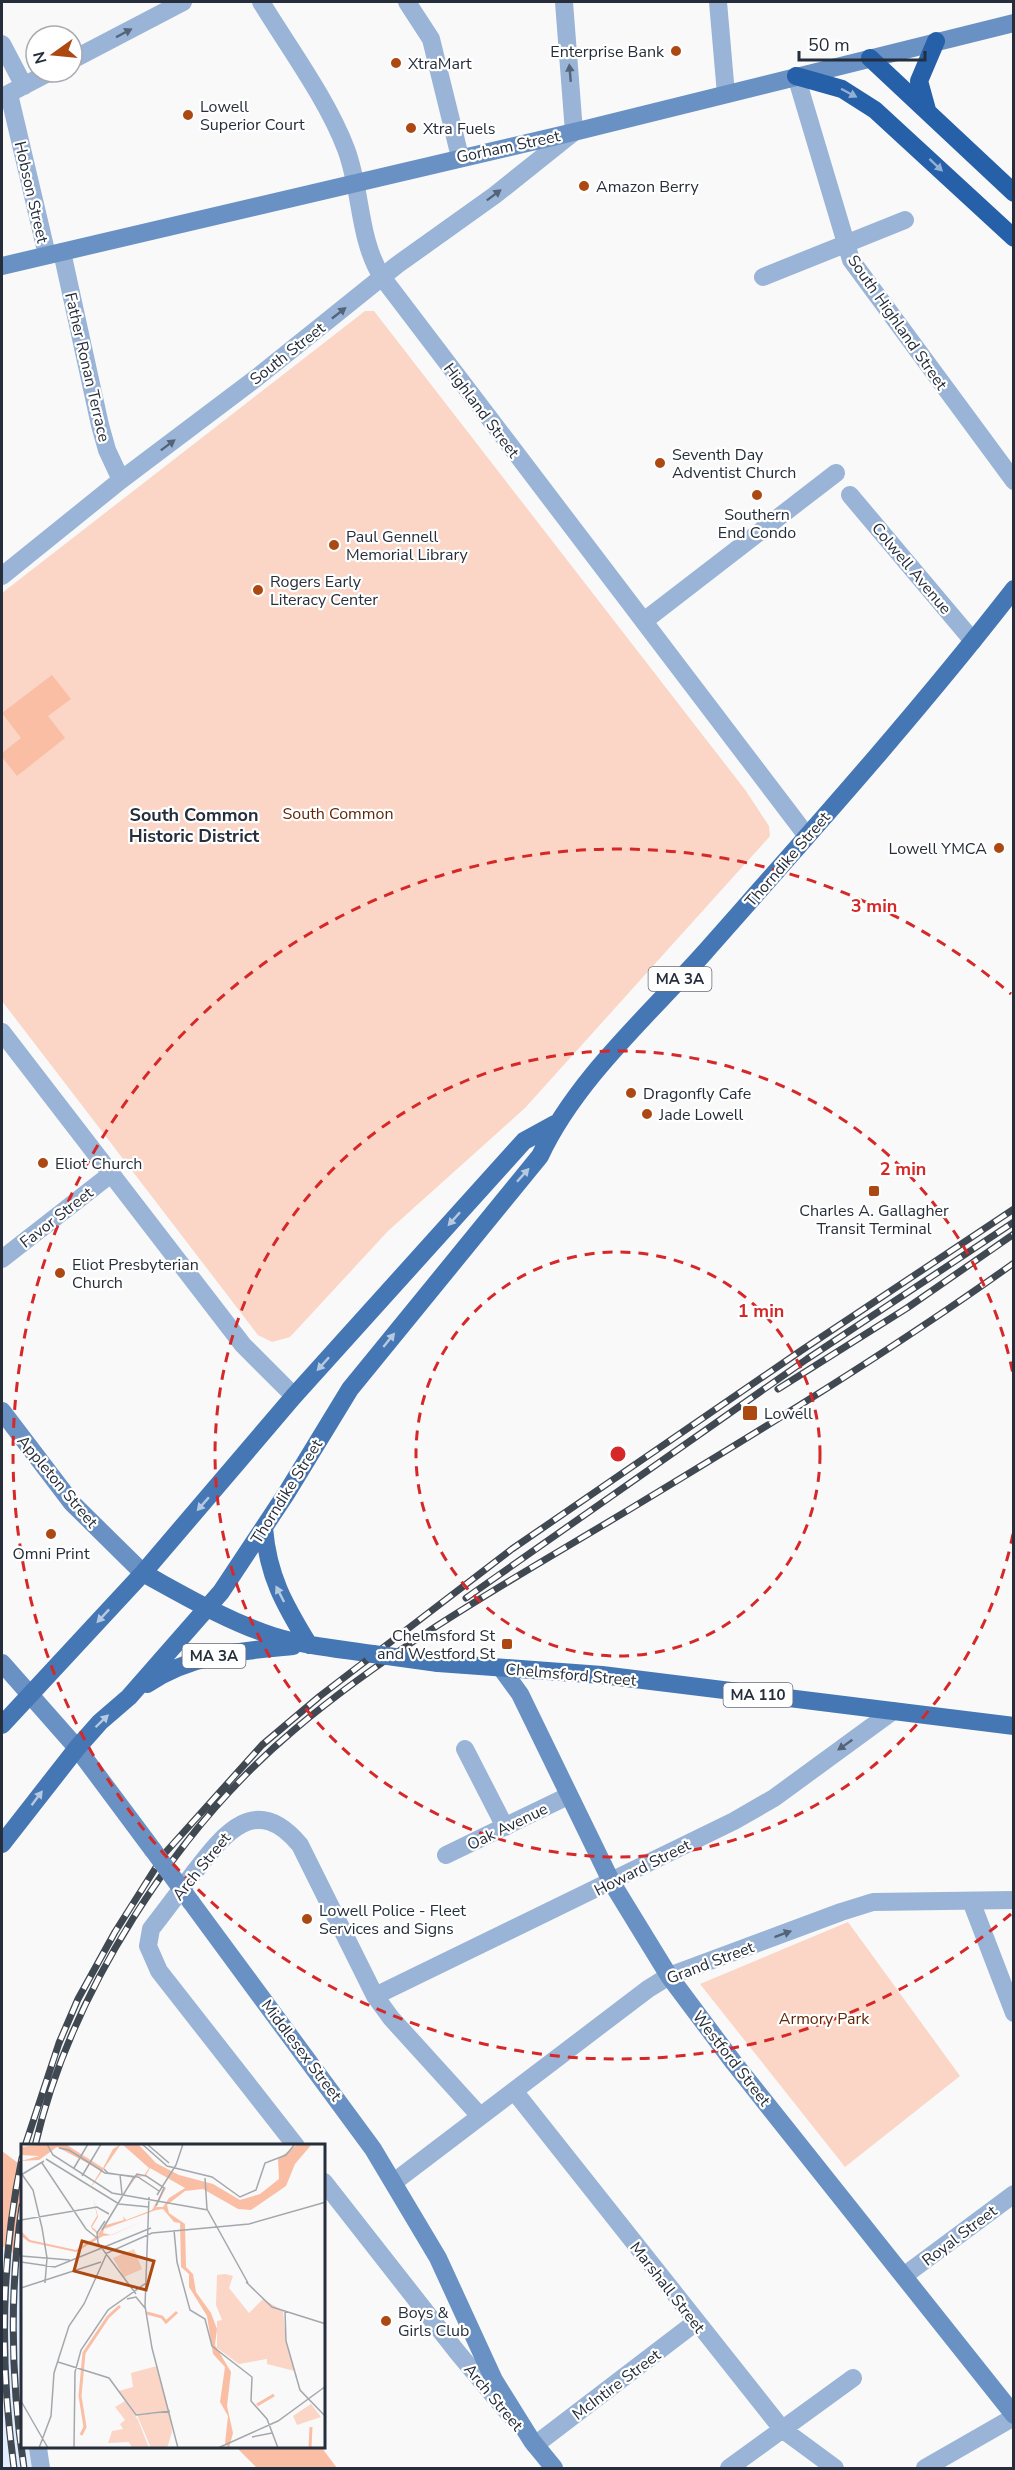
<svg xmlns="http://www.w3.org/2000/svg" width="1015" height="2470" viewBox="0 0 1015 2470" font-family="'Nunito Sans',sans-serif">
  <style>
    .built { fill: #e2eefd }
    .green { fill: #fbd5c5 }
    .water { fill: #fabea5 }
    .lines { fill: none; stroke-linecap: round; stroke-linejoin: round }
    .minor { stroke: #99b4d6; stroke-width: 18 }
    .tertiary { stroke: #99b4d6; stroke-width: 18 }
    .secondary { stroke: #6991c4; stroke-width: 18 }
    .primary { stroke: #4677b5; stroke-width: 18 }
    .motorway { stroke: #2560a8; stroke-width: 18 }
    .rail-casing { stroke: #404852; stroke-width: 7 }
    .rail { stroke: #fff; stroke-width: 4.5; stroke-dasharray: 14; stroke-linecap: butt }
    .secondary-bridge { stroke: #6991c4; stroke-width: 18 }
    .primary-bridge { stroke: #4677b5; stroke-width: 18 }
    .oneway { fill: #536478 }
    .oneway2 { fill: #92b0d4 }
    .oneway3 { fill: #b5c9e1 }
    .ring { fill: none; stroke: #d62828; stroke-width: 3; stroke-dasharray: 10 8 }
    .poi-dot { fill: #ac4913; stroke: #fff; stroke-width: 2 }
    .labels { text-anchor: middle; stroke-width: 4.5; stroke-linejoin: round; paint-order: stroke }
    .shield { fill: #fff; stroke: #666d75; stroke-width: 1.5 }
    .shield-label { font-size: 15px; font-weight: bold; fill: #252e3a }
    .poi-label { font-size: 16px; fill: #252e3a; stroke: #fff; text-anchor: start }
    .street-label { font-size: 16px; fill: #252e3a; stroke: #fff }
    .park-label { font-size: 16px; fill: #622607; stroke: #fff }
    .neighbourhood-label { font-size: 18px; font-weight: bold; fill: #252e3a; stroke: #fff }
    .inset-river { fill: none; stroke: #fabea5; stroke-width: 3 }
    .inset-road { fill: none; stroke: #a4a8ad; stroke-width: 1.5 }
    .view { fill: #ac4913; fill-opacity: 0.15; stroke: #ac4913; stroke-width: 3 }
    .inset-edge { fill: none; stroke: #252e3a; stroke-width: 3 }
    .centre { fill: #d62828; stroke: #fff; stroke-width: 3 }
    .ring-label { font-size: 18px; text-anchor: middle; font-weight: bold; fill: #d62828; stroke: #fff; stroke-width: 4.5; stroke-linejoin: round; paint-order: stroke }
  </style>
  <rect width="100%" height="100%" fill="#f9f9f9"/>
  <path class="built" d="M2 2246 22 2259 19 2353 22 2393V2448H29L32 2468H2Z"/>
  <path class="green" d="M365 311H374L746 791 769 826 770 836 525 1108 388 1231 290 1337 272 1342 258 1335 2 1001V593Z
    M848 1922 960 2076 845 2167 700 1984Z"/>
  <path class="water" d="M52 675 71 699 48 716 65 738 17 776 2 757V753L21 738 2 713Z
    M2 2151 22 2166V2259L2 2246Z
    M237 2448H322L337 2468H257Z"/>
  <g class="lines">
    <path class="minor" d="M407 2 431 39 460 157
      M718 2 726 94
      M2 44 24 86
      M72 60 183 2
      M796 76 851 260 1014 481
      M9 94 47 255
      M2 97 50 72
      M62 252 100 425 107 450 121 480
      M763 277 905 220
      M850 495 973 641
      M2 576 121 480 255 379 397 265 495 195 574 132 564 2
      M644 621 836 473
      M2 1259 111 1174
      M465 1749 505 1827
      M446 1855 568 1796
      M971 1901 1014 2013
      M375 1996 734 1821 774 1798 893 1711
      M515 2092 782 2429 835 2468
      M296 2146 159 1971 148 1946 151 1929C165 1911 179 1892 193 1874 223 1835 255 1791 300 1845L375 1996 391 2018 480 2116
      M324 2182 458 2353 510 2415
      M394 2182 648 1989 669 1976 841 1912 873 1902 1014 1900
      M905 2275 1014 2194
      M535 2445 696 2322
      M38 2448 41 2468
      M729 2468 853 2378
      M925 2468 1014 2417"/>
    <path class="tertiary" d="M261 2C289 48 327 99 346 149 362 191 358 239 382 277L807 836
      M2 1032 243 1345 294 1396"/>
    <path class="secondary" d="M2 266 574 132 1014 23
      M2 1411 72 1503 143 1573
      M2 1663 77 1748 153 1850
      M501 1668 520 1694 612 1883 669 1976 734 2063 1014 2415
      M191 1902 373 2149 438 2258 494 2380 532 2441 554 2468"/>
    <path class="primary" d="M264 1528C268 1576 284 1604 309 1645
      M143 1573C185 1596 227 1621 273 1636 305 1646 340 1649 373 1654
      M438 1663 602 1675 1014 1726
      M147 1684C191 1654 242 1651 293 1646
      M2 1725 143 1573 294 1396 524 1141 555 1124
      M2 1844 77 1748 100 1722 129 1697 221 1592 286 1494 350 1389 540 1156C576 1079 648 1016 705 952 810 833 916 715 1014 589"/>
    <path class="motorway" d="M870 58 1014 193
      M796 76 842 89 875 110 1014 238
      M927 110 919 81 936 41"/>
    <g class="rail-casing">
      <path id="rail" d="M778 1389 907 1308 1014 1234
        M466 1598 807 1359 1014 1222
        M25 2146 59 2043 78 1999 115 1932 165 1853 262 1745 320 1696 512 1549 802 1350 1014 1209
        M35 2146C70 1994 175 1830 294 1730 398 1642 519 1576 635 1506 764 1428 891 1351 1014 1263
        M22 2206C9 2294 11 2381 24 2468
        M14 2468C0 2364 0 2262 22 2158"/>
    </g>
    <use href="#rail" class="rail"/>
    <path class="secondary-bridge" d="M153 1850 191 1902"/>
    <path class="primary-bridge" d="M373 1654 438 1663"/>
  </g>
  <defs><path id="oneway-solid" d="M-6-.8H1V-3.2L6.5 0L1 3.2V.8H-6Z" transform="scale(1.5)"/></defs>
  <g class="oneway">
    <use href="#oneway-solid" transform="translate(124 33) rotate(-28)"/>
    <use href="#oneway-solid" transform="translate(570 73) rotate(-95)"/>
    <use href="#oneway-solid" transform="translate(494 195) rotate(-37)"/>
    <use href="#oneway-solid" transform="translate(339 313) rotate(-38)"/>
    <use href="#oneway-solid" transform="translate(168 445) rotate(-37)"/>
    <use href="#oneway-solid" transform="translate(845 1745) rotate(145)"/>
    <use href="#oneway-solid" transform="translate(783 1934) rotate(-20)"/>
  </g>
  <g class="oneway2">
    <use href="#oneway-solid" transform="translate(849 93) rotate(28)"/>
    <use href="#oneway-solid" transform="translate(936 165) rotate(43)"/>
  </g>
  <g class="oneway3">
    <use href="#oneway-solid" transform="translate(523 1175) rotate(-48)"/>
    <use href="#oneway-solid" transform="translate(454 1219) rotate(132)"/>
    <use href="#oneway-solid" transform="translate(389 1340) rotate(-51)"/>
    <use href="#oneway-solid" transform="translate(323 1364) rotate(132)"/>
    <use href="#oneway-solid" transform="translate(203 1504) rotate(131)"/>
    <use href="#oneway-solid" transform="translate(280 1594) rotate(-117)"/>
    <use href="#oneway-solid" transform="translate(103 1616) rotate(133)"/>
    <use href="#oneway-solid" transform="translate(102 1721) rotate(-44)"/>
    <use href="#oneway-solid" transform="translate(37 1798) rotate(-53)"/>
  </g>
  <g class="ring">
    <circle cx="618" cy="1454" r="202"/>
    <path d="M1013 1534A403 403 0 1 1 1013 1374"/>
    <path d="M1011 1914A605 605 0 1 1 1011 994"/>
  </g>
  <g class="poi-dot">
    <circle cx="676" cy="51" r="6"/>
    <circle cx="396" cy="63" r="6"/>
    <circle cx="188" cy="115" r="6"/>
    <circle cx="411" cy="128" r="6"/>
    <circle cx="584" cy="186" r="6"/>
    <circle cx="660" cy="463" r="6"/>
    <circle cx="757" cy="495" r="6"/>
    <circle cx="334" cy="545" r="6"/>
    <circle cx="258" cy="590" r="6"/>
    <circle cx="999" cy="848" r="6"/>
    <circle cx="631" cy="1093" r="6"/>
    <circle cx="647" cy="1114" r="6"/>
    <circle cx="43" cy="1163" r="6"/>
    <rect x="868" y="1185" width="12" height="12" rx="3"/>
    <circle cx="60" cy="1273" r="6"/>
    <rect x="742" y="1405" width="16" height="16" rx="3"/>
    <circle cx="51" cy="1534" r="6"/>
    <rect x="501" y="1638" width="12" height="12" rx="3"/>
    <circle cx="307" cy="1919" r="6"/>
    <circle cx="386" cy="2321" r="6"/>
  </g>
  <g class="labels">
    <g class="shield">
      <rect x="648.5" y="967" width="63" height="24" rx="4.5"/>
      <rect x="182.5" y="1644" width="63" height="24" rx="4.5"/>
      <rect x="723.5" y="1683" width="69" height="24" rx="4.5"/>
    </g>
    <g class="shield-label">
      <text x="680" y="984">MA 3A</text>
      <text x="214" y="1661">MA 3A</text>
      <text x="758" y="1700">MA 110</text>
    </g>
    <g class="poi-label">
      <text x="664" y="57" text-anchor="end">Enterprise Bank</text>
      <text x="408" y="69">XtraMart</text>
      <text x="200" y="112">Lowell<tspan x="200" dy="18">Superior Court</tspan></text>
      <text x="423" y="134">Xtra Fuels</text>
      <text x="596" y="192">Amazon Berry</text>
      <text x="672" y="460">Seventh Day<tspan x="672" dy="18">Adventist Church</tspan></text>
      <text x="757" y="520" text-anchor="middle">Southern<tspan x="757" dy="18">End Condo</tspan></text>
      <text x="346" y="542">Paul Gennell<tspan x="346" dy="18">Memorial Library</tspan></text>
      <text x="270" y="587">Rogers Early<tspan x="270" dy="18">Literacy Center</tspan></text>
      <text x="987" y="854" text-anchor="end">Lowell YMCA</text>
      <text x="643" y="1099">Dragonfly Cafe</text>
      <text x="659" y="1120">Jade Lowell</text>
      <text x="55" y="1169">Eliot Church</text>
      <text x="874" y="1216" text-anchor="middle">Charles A. Gallagher<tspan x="874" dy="18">Transit Terminal</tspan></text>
      <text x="72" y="1270">Eliot Presbyterian<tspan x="72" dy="18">Church</tspan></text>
      <text x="764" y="1419">Lowell</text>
      <text x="51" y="1559" text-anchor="middle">Omni Print</text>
      <text x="495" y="1641" text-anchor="end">Chelmsford St<tspan x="495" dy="18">and Westford St</tspan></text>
      <text x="319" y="1916">Lowell Police - Fleet<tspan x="319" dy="18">Services and Signs</tspan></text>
      <text x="398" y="2318">Boys &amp;<tspan x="398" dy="18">Girls Club</tspan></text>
    </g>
    <g class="street-label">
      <text transform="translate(508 146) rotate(-12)" y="6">Gorham Street</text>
      <text transform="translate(32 192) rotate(77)" y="6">Hobson Street</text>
      <text transform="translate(898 322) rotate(55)" y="6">South Highland Street</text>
      <text transform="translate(287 353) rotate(-38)" y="6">South Street</text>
      <text transform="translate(88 367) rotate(77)" y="6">Father Ronan Terrace</text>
      <text transform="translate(482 410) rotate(53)" y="6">Highland Street</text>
      <text transform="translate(912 568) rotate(50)" y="6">Colwell Avenue</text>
      <text transform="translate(787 859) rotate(-49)" y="6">Thorndike Street</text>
      <text transform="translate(56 1217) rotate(-38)" y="6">Favor Street</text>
      <text transform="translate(58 1481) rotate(50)" y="6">Appleton Street</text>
      <text transform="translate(286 1491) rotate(-58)" y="6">Thorndike Street</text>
      <text transform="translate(571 1674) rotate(5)" y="6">Chelmsford Street</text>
      <text transform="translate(507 1826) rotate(-26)" y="6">Oak Avenue</text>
      <text transform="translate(201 1866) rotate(-51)" y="6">Arch Street</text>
      <text transform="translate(642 1867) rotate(-27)" y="6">Howard Street</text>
      <text transform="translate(710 1962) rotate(-21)" y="6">Grand Street</text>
      <text transform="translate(302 2050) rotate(53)" y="6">Middlesex Street</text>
      <text transform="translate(732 2058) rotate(52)" y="6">Westford Street</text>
      <text transform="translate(959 2235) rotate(-37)" y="6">Royal Street</text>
      <text transform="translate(668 2287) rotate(52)" y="6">Marshall Street</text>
      <text transform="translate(616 2384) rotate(-37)" y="6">McIntire Street</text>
      <text transform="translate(494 2397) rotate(50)" y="6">Arch Street</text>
    </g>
    <g class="park-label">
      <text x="338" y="819">South Common</text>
      <text x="824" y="2024">Armory Park</text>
    </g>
    <g class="neighbourhood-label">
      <text x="194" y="821">South Common<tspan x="194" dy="21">Historic District</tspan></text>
    </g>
  </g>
  <g transform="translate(21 2144)">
    <rect width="304" height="304" fill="#f9f9f9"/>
    <path d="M113 105 121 125 103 133 92 114ZM204 130 212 132 208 144 228 169 242 155 262 167 265 196 274 227 246 220V215L218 220 196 204V177L201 176 195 161 196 131ZM136 222 148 267 115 270 98 247 112 243 110 229ZM104 257 117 276 128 304H111L108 298 87 299 91 287 102 285 99 280 104 276 94 263ZM290 260 300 273 276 281 272 272ZM149 268 151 288 146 304H130L116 271Z" fill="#fbd5c5"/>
    <path d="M24 0 46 1 82 24 92 5 100 0 71 42 72 52 71 41 80 26 36 3 18 16 0 17 18 12 0 11V3ZM101 0H117L135 19 158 31 192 40 219 56 239 50 258 35 257 15 277 0H291L274 20 265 42 230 66 217 65 182 45 164 47 146 61 148 69 164 80 165 123 172 130 175 148 190 169 196 185 194 201 210 228 206 262 212 289 208 304 204 299 207 272 199 258 204 223 192 210 186 172 168 143V130L160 123 159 79 153 78 142 65 135 66 83 85 82 89 90 91 122 77 91 91 82 92 55 108 8 98 0 92V87L9 96 55 106 78 91 71 85 70 82 76 72 72 53 77 73 71 83 78 89 99 56 85 81 103 76 102 72 105 76 131 66 143 44 124 31 122 33 116 32 103 50 116 30 122 33 128 24ZM129 24 164 44 148 54 142 63H135L145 44 125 31Z" fill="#fabea5" fill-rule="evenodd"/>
    <path class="inset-river" d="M126 169 141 173 145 178 156 168M236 261 253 251M60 291 64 283 59 252 63 209 87 173 99 162M289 304 290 283"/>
    <path class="inset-road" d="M26 0 32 11 91 49 187 66M121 0 146 22 191 33 219 53 235 46 244 19 265 11 274 0M126 0 148 19M38 4 48 6 84 29 117 33 138 47M25 15 98 60 128 63M21 19 65 85 76 94M53 24 67 0M0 29 12 46 21 84 26 114 24 139M0 31 23 17M99 31 101 50M61 32 80 0M113 34 116 30 125 32 143 44 135 62M184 34 186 65 227 139M136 51 155 21 162 0M128 53 124 162 131 204 157 304M0 76 76 63 88 70M84 77 76 89 77 99 115 150M81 86 113 33 87 29 83 25M153 86 156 118 169 166 184 175 191 202 231 233 230 257 246 275 257 304M0 112 49 116M0 118 34 123 130 84M225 138 251 163 305 180M0 144 80 118M106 155 115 153 124 164M264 167 265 197 279 246 305 273M37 218 88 234 115 271 149 267M0 257 27 304M231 293 251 289M18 304 30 272 33 229 48 182 63 160 86 109 131 89 228 80 305 58M53 304 54 228 60 206 87 166 125 139M197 304 257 277 305 242"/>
    <path class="view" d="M61 97 133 117 125 146 53 127Z"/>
    <rect width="304" height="304" class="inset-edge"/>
  </g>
  <circle cx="618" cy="1454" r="9" class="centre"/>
  <g class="ring-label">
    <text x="874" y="912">3 min</text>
    <text x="903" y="1175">2 min</text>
    <text x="761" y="1317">1 min</text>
  </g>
  <rect width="1015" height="2470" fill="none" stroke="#252e3a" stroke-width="6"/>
  <g transform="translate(54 54) rotate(255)"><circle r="28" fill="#ffffff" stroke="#a8abb0" stroke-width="1.5"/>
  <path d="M0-4.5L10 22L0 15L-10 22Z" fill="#ac4913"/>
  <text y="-9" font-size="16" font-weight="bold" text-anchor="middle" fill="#252e3a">N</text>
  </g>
  <path d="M799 51v9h126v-9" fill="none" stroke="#252e3a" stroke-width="3"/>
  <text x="808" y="51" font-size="18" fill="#252e3a" stroke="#ffffff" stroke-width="4.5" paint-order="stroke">50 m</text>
</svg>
